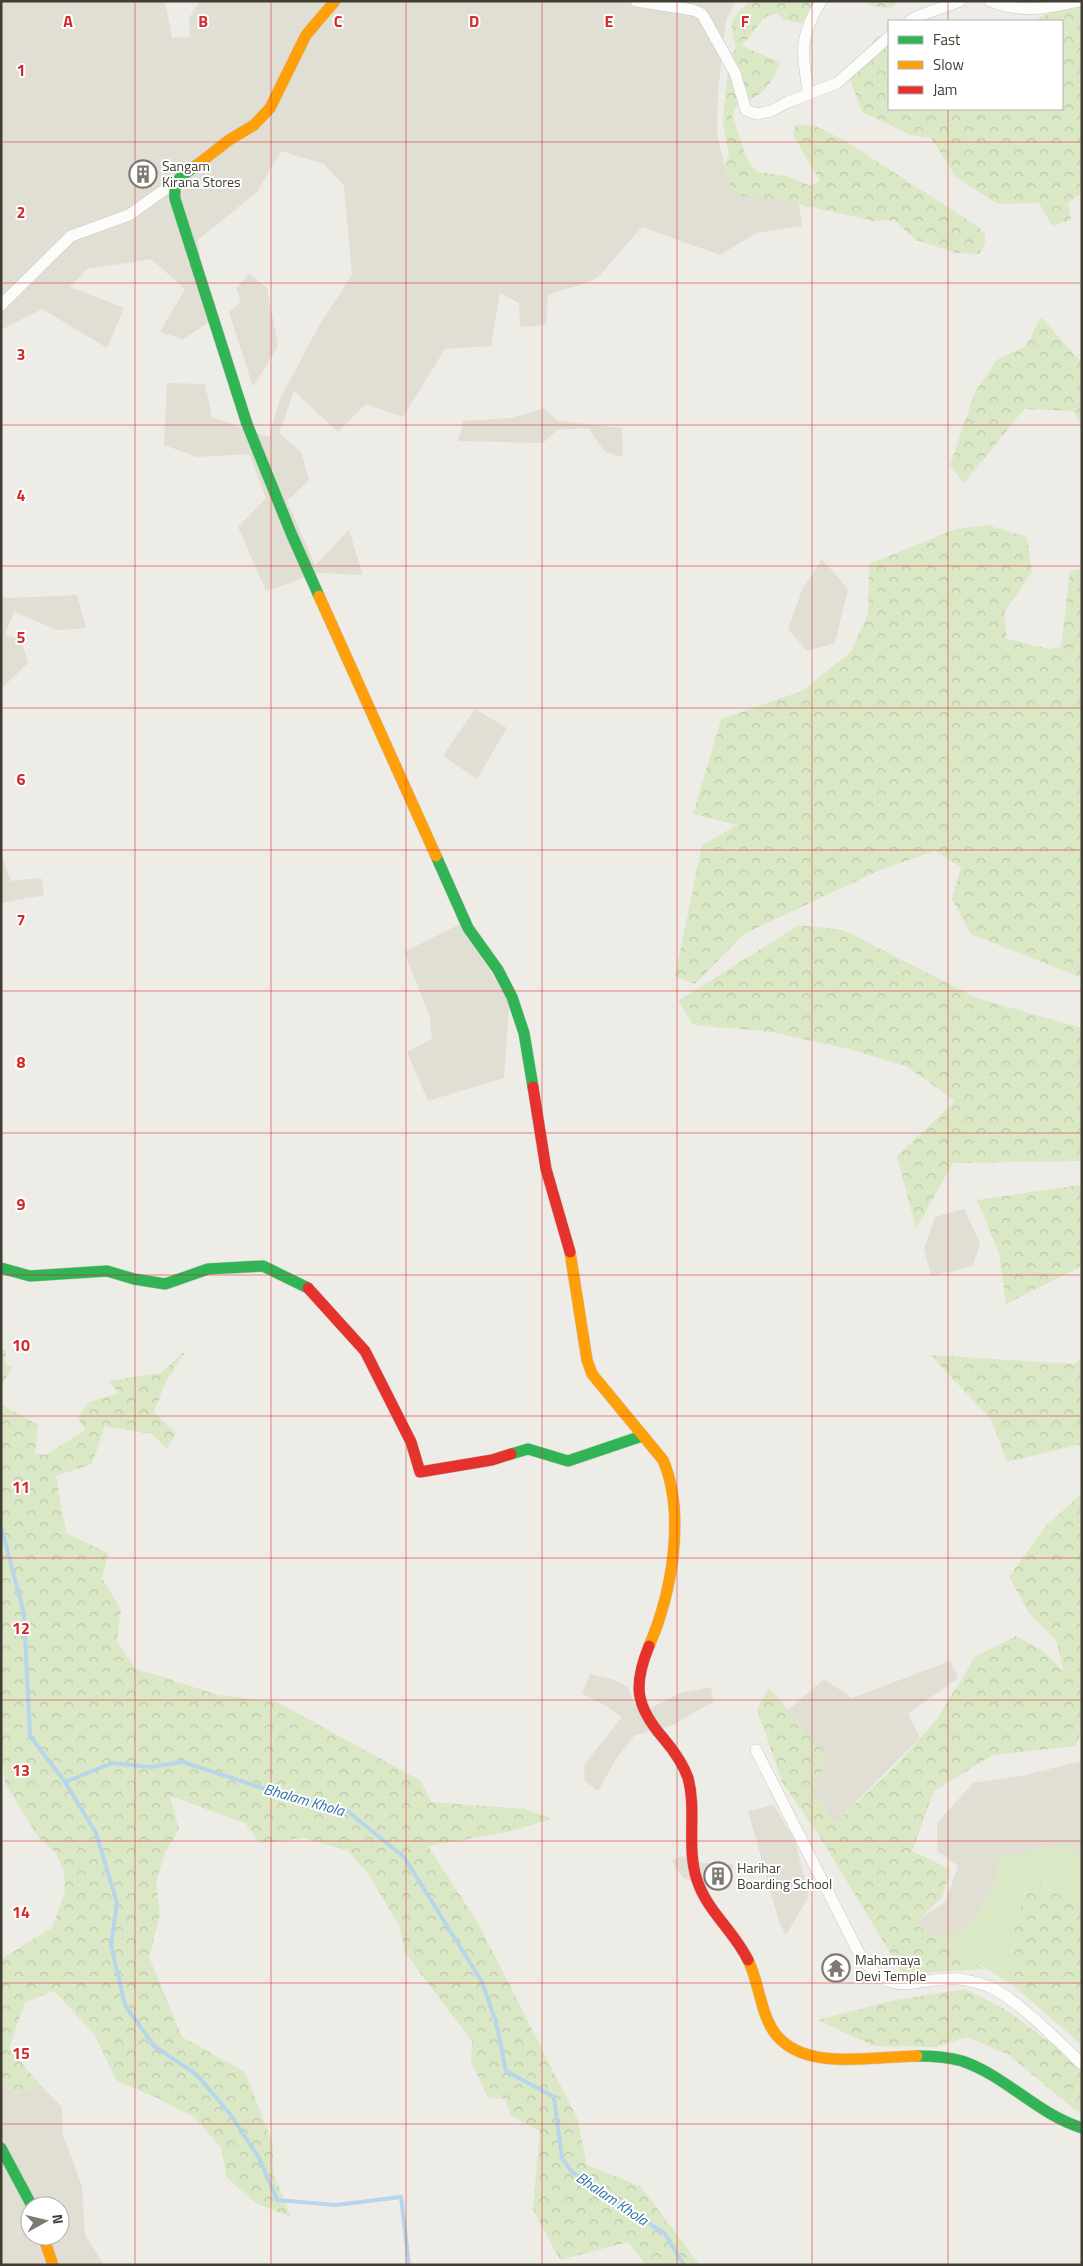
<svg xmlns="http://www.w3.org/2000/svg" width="1083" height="2266" viewBox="0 0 1083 2266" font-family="'Titillium Web',sans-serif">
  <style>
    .residential { fill: #e1ded3; fill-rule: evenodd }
    .grass { fill: #dae8c6 }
    .forest { fill: url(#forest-crowns) }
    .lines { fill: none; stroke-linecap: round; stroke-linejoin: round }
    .stream { stroke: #b7d5eb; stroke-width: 4 }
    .street-casing { stroke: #cac8c2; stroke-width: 12 }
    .fast-casing { stroke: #ccc9bd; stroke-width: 12 }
    .slow-casing { stroke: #ccc9bd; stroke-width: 12 }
    .jam-casing { stroke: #ccc9bd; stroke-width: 12 }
    .street { stroke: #fcfcfb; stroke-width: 11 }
    .fast { stroke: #30b455; stroke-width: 11 }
    .slow { stroke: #ff9f0a; stroke-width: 11 }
    .jam { stroke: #e5322d; stroke-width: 11 }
    .grid { fill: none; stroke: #d62828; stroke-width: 1; stroke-opacity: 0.55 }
    .labels { text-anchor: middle; stroke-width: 4; stroke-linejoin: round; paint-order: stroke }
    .poi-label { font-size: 14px; fill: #423d33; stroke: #fff; text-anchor: start }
    .water-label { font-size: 15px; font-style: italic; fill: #3173a9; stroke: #fff }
    .grid-label { font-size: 16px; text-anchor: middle; font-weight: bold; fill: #d62828; stroke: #fff; stroke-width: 4; stroke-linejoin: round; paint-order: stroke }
  </style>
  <defs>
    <pattern id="forest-crowns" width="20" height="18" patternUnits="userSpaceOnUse" patternTransform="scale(1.25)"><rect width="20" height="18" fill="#dae8c6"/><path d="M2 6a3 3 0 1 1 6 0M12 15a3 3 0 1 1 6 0" fill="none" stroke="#bcc8ab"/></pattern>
  </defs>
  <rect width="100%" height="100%" fill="#eeece6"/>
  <path class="residential" d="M1 1H165L172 38 190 37 189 18 200 1H736L726 20 718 92 717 135 728 180 781 200 799 204 802 226 757 233 720 255 642 227 600 275 589 282 548 295 546 325 520 327 519 303 500 293 491 346 445 349 403 417 366 404 338 432 294 391 279 433 301 452 309 480 287 501 315 565 349 530 363 575 318 573 266 591 238 527 266 498 249 454 197 457 164 445 167 383 205 384 212 417 269 437 280 399 321 322 352 275 344 186 324 164 281 151 257 192 198 240 208 323 183 339 160 332 185 289 151 259 87 269 70 287 124 308 107 348 42 309 1 330Z
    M249 274 267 288 278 346 253 387 229 312 241 302 236 288Z
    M544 408 558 421 622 428 623 457 605 452 588 428 557 430 543 443 458 441 463 421 511 418Z
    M822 559 848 589 835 643 807 651 788 629 802 590Z
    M77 595 86 628 58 630 14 612 5 635 21 639 28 663 1 689V596L11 598Z
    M475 709 507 728 477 779 443 756Z
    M1 855 11 881 41 878 44 895 1 903Z
    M460 924 507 998 509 1006 504 1078 428 1101 407 1052 432 1039 430 1017 404 952Z
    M964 1209 980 1243 973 1266 931 1276 924 1248 935 1217Z
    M950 1661 958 1678 908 1714 920 1738 835 1823 813 1793 788 1710 824 1679 852 1698Z
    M590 1674 615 1680 628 1687 634 1704 651 1708 680 1693 711 1687 713 1702 671 1726 635 1735 616 1759 598 1791 585 1781 584 1765 622 1717 605 1705 582 1694Z
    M1082 1761V1856L1064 1843 1000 1858 993 1888 969 1927 938 1938 915 1923 946 1901 958 1866 937 1851V1823L973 1783 1025 1775Z
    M774 1805 795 1841 809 1896 786 1935 779 1922 748 1811Z
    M682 1856 701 1863 733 1864 730 1889 709 1887 684 1878 674 1866 673 1860Z
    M1 2086H5L15 2094 42 2087 62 2107 63 2135 82 2186 85 2235 104 2265H1ZM30 2206H60V2236H30Z"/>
  <path class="grass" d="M1064 1843 1082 1856V1907L1029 1878 1012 1939 1014 1986 938 1938 969 1927 993 1888 999 1858Z"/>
  <path class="forest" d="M749 1H815L808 11 803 23 783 20 777 13 767 16 759 24 742 46 780 62C769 90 763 94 736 106L732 115 746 156 751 165 758 172 786 176 811 186 820 181 793 135 795 125 815 126 844 140 978 227 985 234V244L979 254 957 253 916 240 894 220 873 221 781 200 740 196 732 191 723 168 729 155 723 124 725 95 730 56 736 48C729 20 730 21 749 1Z
    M863 1H897L893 7C881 8 873 8 863 1Z
    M1082 4V196L1078 195 1068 203 1071 220 1052 226 1039 203 998 204 956 177 931 138 911 135 862 112 850 79 876 37 889 33V109H1062V21H1034L1062 6Z
    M1041 317 1082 363V426L1073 411 1024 409 964 483 950 465 975 392 998 359 1026 346Z
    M987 525 1027 537 1032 572 1004 613 1007 639 1049 649 1061 647 1070 571 1082 569V978L971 934 952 899 961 867 935 851 880 870 744 934 695 984 675 976 702 845 737 825 693 814 721 719 802 691 851 652 868 614 869 564 956 529Z
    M799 925 843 930 977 998 1082 1028V1161L953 1163 916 1229 897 1156 955 1101 906 1066 849 1049 771 1032 694 1025 678 1001Z
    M1079 1185 1082 1187V1266L1006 1304 999 1253 977 1200Z
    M188 1348 166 1381 154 1412 176 1433 167 1449 152 1434 105 1426 92 1464 56 1476 66 1533 108 1553 102 1578 121 1610 117 1641 135 1668 218 1695 277 1702 421 1781 431 1802 525 1809 552 1819 507 1832 428 1846 478 1923 577 2118 587 2165 640 2186 700 2265H646L628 2242 560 2260 533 2209 540 2131 511 2116 505 2099 488 2098 471 2061 472 2041 405 1953 400 1928 369 1875 348 1851 304 1838 260 1843 245 1823 170 1796 179 1829 165 1853 156 1883 160 1915 149 1957 182 2037 245 2072 273 2144V2172L291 2217 257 2204 227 2178 221 2147 194 2117 155 2097 117 2081 94 2034 54 1991 25 2002 9 2048 42 2087 15 2094 5 2086H1V1959L52 1928 65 1891 64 1871 55 1852 38 1837 5 1783 1 1745V1404L38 1425 35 1453 46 1455 85 1430 78 1417 89 1402 119 1393 108 1381 161 1373Z
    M1 1350H6L5 1364 12 1367 1 1387Z
    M930 1355 1073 1364 1082 1359V1444L1007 1462 991 1419Z
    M1082 1493V1731L1075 1746 993 1755 934 1791 912 1851 950 1869 942 1897 916 1923 985 1969 903 1974 820 1837 782 1782 757 1709 769 1688 828 1756 813 1793 835 1823 894 1768 937 1719 975 1657 1016 1636 1044 1652 1064 1672 1056 1640 1029 1613 1009 1577 1044 1528Z
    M1029 1878 1082 1907V2045L1014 1986 1012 1939Z
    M965 1989 1006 2010 1082 2066V2112L1074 2109 1009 2055 967 2037 935 2047 874 2046 817 2020 896 2000Z"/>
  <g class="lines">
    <path class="stream" d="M1 1526 24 1614 30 1736 65 1782 112 1763 151 1767 183 1762 290 1797 346 1810 404 1857 482 1982 496 2022 506 2071 554 2097 562 2158 572 2172 665 2234 684 2265
      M65 1782 96 1833 117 1903 111 1945 125 2005 154 2046 196 2074 230 2114 259 2158 277 2200 336 2205 401 2197 409 2265"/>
    <g class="street-casing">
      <path id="street" d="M636 1 693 10 702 14 735 73 746 110 757 114 771 111 788 102 837 83 889 37
        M990 1C1022 14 1048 8 1079 1
        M910 21 916 17 960 1
        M809 95C802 52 798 40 821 1
        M1 305 71 236 129 215 174 183
        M756 1750 860 1955C892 2003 915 1976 959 1979 969 1980 979 1983 988 1986 1014 1996 1061 2044 1082 2064"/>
    </g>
    <g class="fast-casing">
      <path id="fast" d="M197 165C181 177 173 178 175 199L247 424 291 533 319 596
        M436 856 468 928 498 970 512 997 524 1033 533 1087
        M1 1268 30 1276 107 1271 134 1279 165 1284 208 1269 263 1266 308 1288
        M511 1454 528 1449 568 1461 642 1436
        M917 2056C932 2056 948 2057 962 2061 1006 2076 1037 2114 1082 2128
        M1 2148 32 2206"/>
    </g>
    <g class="slow-casing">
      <path id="slow" d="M197 165 229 140 254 125 270 108 306 35 335 1
        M319 596 436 856
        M570 1252 587 1360 592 1374 663 1460C686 1514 672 1593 649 1646
        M748 1960C759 1982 760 2011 774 2032 803 2073 875 2056 917 2056
        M43 2236 53 2265"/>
    </g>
    <g class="jam-casing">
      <path id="jam" d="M533 1087 546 1169 570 1252
        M308 1288 365 1351 411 1442 420 1472 492 1460 511 1454
        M649 1646C633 1685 635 1706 664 1739 674 1751 683 1763 688 1778 697 1811 686 1847 697 1880 707 1911 734 1931 748 1960"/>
    </g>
    <use href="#street" class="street"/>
    <use href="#fast" class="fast"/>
    <use href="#slow" class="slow"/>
    <use href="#jam" class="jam"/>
  </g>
  <path class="grid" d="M135 1V2265M271 1V2265M406 1V2265M542 1V2265M677 1V2265M812 1V2265M948 1V21M948 109V2265M1 142H1082M1 283H1082M1 425H1082M1 566H1082M1 708H1082M1 850H1082M1 991H1082M1 1133H1082M1 1275H1082M1 1416H1082M1 1558H1082M1 1700H1082M1 1841H1082M1 1983H1082M1 2124H1082"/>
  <defs>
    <g id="building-ring" transform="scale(1.4375)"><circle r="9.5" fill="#fff" stroke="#7e7a72" stroke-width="1.5"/><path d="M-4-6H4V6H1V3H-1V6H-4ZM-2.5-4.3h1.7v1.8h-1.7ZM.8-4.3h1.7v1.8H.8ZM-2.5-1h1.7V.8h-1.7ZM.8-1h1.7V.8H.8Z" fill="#7e7a72"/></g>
    <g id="temple-ring" transform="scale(1.4375)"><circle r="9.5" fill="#fff" stroke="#7e7a72" stroke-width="1.5"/><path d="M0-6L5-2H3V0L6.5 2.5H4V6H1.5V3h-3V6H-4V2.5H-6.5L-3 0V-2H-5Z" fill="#7e7a72"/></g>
  </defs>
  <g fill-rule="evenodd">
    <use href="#building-ring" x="143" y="174"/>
    <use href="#building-ring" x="718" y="1876"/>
    <use href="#temple-ring" x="836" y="1968"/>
  </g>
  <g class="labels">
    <g class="poi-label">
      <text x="162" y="171">Sangam<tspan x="162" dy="16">Kirana Stores</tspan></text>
      <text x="737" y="1873">Harihar<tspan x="737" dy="16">Boarding School</tspan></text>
      <text x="855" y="1965">Mahamaya<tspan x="855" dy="16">Devi Temple</tspan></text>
    </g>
    <g class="water-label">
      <text transform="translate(304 1800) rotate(16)" y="5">Bhalam Khola</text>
      <text transform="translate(612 2199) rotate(34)" y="5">Bhalam Khola</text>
    </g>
  </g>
  <g class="grid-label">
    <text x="68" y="27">A</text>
    <text x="203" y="27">B</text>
    <text x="338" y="27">C</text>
    <text x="474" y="27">D</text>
    <text x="609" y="27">E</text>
    <text x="745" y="27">F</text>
    <text x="21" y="76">1</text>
    <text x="21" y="218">2</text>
    <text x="21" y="360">3</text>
    <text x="21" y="501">4</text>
    <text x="21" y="643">5</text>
    <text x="21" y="785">6</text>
    <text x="21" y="926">7</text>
    <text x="21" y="1068">8</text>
    <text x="21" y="1210">9</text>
    <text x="21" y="1351">10</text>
    <text x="21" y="1493">11</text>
    <text x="21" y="1634">12</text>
    <text x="21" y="1776">13</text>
    <text x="21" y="1918">14</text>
    <text x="21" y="2059">15</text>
  </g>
  <rect width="1083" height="2266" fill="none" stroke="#423d33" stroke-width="5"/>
  <rect x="888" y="20" width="175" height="90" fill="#ffffff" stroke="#b3b1ad"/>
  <rect x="898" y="36" width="25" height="8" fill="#30b455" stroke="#b3b1ad"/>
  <text x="933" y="45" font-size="15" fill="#423d33">Fast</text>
  <rect x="898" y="61" width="25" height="8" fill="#ff9f0a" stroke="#b3b1ad"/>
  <text x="933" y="70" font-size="15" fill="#423d33">Slow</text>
  <rect x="898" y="86" width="25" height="8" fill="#e5322d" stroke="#b3b1ad"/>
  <text x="933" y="95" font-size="15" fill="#423d33">Jam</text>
  <g transform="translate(45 2221) rotate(82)"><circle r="24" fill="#ffffff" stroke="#b3b1ad"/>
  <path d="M0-4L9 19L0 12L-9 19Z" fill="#7e7a72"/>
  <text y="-8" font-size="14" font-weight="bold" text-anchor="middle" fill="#423d33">N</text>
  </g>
</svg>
